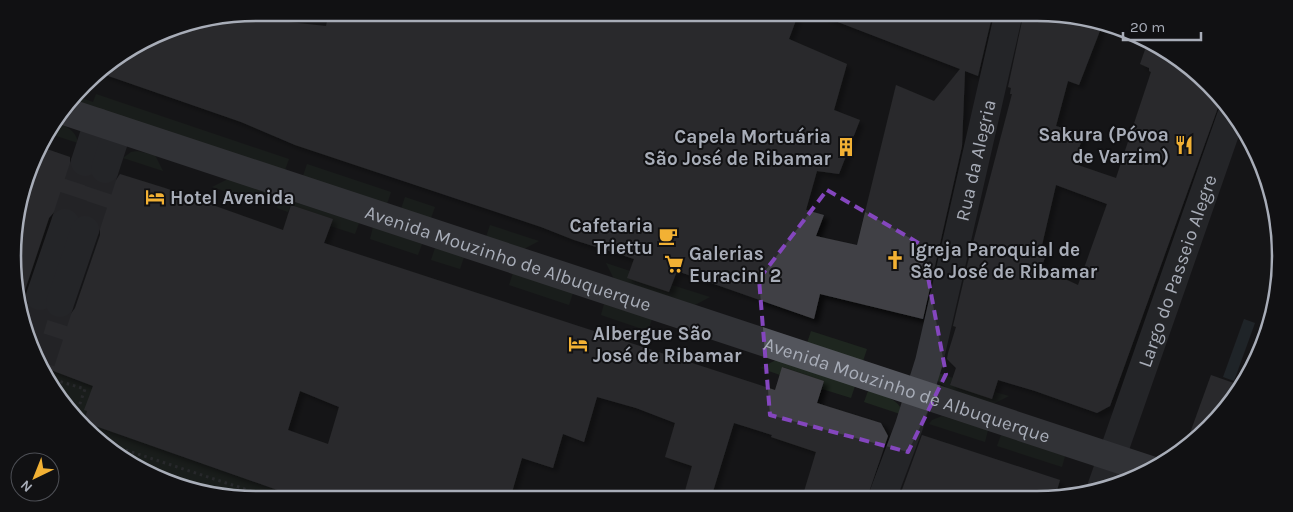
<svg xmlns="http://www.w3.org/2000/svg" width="1293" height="512" viewBox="0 0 1293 512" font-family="Karla,sans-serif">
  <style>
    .green { fill: #1e261f }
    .water { fill: #2c353c }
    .building { fill: #404145; fill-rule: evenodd; filter: url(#shadow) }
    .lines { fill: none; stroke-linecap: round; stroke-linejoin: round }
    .minor-tunnel { stroke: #333438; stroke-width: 28; stroke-dasharray: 28 14; stroke-linecap: butt }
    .path { stroke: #3d3f44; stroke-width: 3; stroke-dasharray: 2.5 4; stroke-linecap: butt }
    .minor { stroke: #37383d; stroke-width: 28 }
    .major { stroke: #53555c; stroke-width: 28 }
    .marked { fill: none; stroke: #8446be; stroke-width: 4; stroke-dasharray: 10 6; stroke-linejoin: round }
    .labels { text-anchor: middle; stroke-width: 4; stroke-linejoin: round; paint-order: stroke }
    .poi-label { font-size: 19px; font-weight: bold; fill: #a8adb8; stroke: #111113; text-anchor: start }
    .street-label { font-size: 19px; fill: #a8adb8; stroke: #111113 }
    .rim { fill: none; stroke: #a8adb8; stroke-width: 2.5 }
  </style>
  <defs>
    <filter id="shadow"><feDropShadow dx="4.5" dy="4.5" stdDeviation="2.5" flood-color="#0009"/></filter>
  </defs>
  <rect width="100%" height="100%" fill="#161618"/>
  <path class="green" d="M96 94 289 159 285 170 73 100 76 96 93 102Z
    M55 122C66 126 76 130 78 143L47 133Z
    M137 151 155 155 163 171 123 158 131 152Z
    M307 164 391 192 387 204 303 176Z
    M228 179 267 192 263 204 212 187Z
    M280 197 359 223 355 234 330 226 333 219 291 205 288 212 277 208Z
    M405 197 435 207 431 218 401 209Z
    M490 225 539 241 524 249 486 237Z
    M373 227 422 244 418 255 370 239Z
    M435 248 464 257 460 269 431 260Z
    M606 263 630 271 628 278 669 292 672 285 710 297 695 305 614 279Z
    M513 273 573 293 569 305 509 285Z
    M604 304 652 319 648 331 601 315Z
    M811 331 867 349 863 361 807 343Z
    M776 360 855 386 851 398 822 389 824 381 783 367 780 375 760 368Z
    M44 367 96 387 85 410 87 411 84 422 303 499H256L178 487 108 449 53 391Z
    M936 372 953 378 950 384 992 399 995 392 1009 396 993 404 947 388 938 381Z
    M868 391C882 396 900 397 903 415L864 402Z
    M942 416 988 430 985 442 929 424 932 420Z
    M1001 435 1065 456 1062 467 997 446Z"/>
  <path class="water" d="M1244 319 1255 323 1234 381 1223 377Z"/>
  <path class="building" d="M329 12H605L637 18 638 12H799L789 39 847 64 834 110 860 120 839 174 817 171 806 210 824 215 816 236 857 245 896 85 934 101 960 69 817 14V12H993L978 76 965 71 962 146 923 319 820 294 814 319 677 271 669 292 627 278 634 259 574 240 541 227 295 145 241 122 97 72 177 26 234 16 326 26Z
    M1024 12H1037L1103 23 1079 85 1068 81 1056 126 1083 134 1075 164 1116 178 1151 72 1149 71V68L1140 64 1147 44 1197 73 1220 102 1110 406 1097 413 1035 391 998 380 992 399 950 385 956 368 947 359 948 353 956 327 953 326 968 262 1012 94H1010L1011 88 1008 87ZM1056 185 1107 204 1078 285 1041 268 1048 250 1042 245Z
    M41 147 70 157V166L74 173 81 177 91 176 94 180 100 184H109L116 180 120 174 165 188 283 230 291 205 333 219 324 243 775 390 782 367 824 381 817 403 881 423 888 436 867 498H802L816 452 771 437 772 435 734 423 711 498H683L692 466 665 457 675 423 636 408 597 397 584 442 563 434 553 468 522 458 510 499H303L84 422 87 411 84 410 93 386 43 367 17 304 15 224ZM62 208H70L76 212 79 216 82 215H90L97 220 100 227V235L75 308 70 315 63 318H54L49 314 46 310 43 311H34L28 306 25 299V290L49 218 55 211ZM300 391 339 407 328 444 288 430Z
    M1211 375 1242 386 1239 392 1197 439 1185 447Z
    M922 435 1060 480 1055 497 899 498Z"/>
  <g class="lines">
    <path class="minor-tunnel" d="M65 223 85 162
      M85 230 105 169
      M29 333 40 296
      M41 362 60 303"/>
    <path class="path" d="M48 378 85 389 76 415
      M101 442 275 499"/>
    <g class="minor">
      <path d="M85 162 98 122"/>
      <path d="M105 169 118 129"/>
      <path d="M40 296 65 223"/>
      <path d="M60 303 85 230"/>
      <path id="s1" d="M1101 488 1231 116"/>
      <path id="s2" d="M882 498 909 426 929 362 1009 12"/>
    </g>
    <path class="major" id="s3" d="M64 111 1151 470"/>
  </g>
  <path d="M0 0H1293V512H0ZM827 190 922 245 946 374 908 452 770 415 759 279Z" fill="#161618" fill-opacity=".55" fill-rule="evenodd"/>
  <path class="marked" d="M827 190 922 245 946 374 908 452 770 415 759 279Z"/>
  <defs>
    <g id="restaurant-bare" transform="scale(1.5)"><path d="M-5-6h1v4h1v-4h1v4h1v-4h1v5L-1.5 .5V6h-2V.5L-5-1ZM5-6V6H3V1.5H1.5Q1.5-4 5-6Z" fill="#f2b134" stroke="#111113" stroke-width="2.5" paint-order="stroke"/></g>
    <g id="building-bare" transform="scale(1.5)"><path d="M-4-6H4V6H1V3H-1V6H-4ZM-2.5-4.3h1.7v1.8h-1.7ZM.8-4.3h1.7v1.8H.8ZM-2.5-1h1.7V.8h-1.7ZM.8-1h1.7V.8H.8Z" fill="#f2b134" stroke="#111113" stroke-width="2.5" paint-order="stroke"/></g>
    <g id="hotel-bare" transform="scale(1.5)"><path d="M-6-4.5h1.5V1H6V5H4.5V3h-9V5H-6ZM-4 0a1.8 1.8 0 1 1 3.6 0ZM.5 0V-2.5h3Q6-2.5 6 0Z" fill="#f2b134" stroke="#111113" stroke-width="2.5" paint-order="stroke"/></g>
    <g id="cafe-bare" transform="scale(1.5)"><path d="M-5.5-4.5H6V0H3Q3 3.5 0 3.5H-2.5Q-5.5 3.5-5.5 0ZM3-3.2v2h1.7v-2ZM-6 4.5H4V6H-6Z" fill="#f2b134" stroke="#111113" stroke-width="2.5" paint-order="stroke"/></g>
    <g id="church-bare" transform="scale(1.5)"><path d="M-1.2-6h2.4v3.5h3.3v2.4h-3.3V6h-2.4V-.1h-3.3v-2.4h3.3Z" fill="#f2b134" stroke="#111113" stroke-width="2.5" paint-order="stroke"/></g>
    <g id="supermarket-bare" transform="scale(1.5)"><path d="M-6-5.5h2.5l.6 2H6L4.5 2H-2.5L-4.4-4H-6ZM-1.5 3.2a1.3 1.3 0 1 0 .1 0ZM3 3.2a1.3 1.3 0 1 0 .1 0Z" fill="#f2b134" stroke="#111113" stroke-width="2.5" paint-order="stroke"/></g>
  </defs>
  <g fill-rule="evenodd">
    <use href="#restaurant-bare" x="1184" y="145"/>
    <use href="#building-bare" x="846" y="147"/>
    <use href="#hotel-bare" x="155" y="197"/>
    <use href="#cafe-bare" x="668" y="236"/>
    <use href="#church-bare" x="895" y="260"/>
    <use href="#supermarket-bare" x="674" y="264"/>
    <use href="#hotel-bare" x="578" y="344"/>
  </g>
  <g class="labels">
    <g class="poi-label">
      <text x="1169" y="141" text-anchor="end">Sakura (Póvoa<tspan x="1169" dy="22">de Varzim)</tspan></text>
      <text x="831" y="143" text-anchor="end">Capela Mortuária<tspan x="831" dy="22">São José de Ribamar</tspan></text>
      <text x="170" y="204">Hotel Avenida</text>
      <text x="653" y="232" text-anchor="end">Cafetaria<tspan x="653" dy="22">Triettu</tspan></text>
      <text x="910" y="256">Igreja Paroquial de<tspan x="910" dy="22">São José de Ribamar</tspan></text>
      <text x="689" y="260">Galerias<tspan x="689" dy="22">Euracini 2</tspan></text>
      <text x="593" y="340">Albergue São<tspan x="593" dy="22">José de Ribamar</tspan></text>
    </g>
    <g class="street-label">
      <text dy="7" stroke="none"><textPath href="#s2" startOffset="351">Rua da Alegria</textPath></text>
      <text dy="7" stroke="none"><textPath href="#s3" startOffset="468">Avenida Mouzinho de Albuquerque</textPath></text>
      <text dy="7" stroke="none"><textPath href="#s1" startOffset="230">Largo do Passeio Alegre</textPath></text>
      <text dy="7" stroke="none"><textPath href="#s3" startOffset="888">Avenida Mouzinho de Albuquerque</textPath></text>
    </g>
  </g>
  <path d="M0 0H1293V512H0ZM256 21H1037A235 235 0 0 1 1272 256V256A235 235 0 0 1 1037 491H256A235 235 0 0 1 21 256V256A235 235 0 0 1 256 21Z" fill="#111113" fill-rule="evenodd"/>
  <path class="rim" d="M256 21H1037A235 235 0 0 1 1272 256V256A235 235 0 0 1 1037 491H256A235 235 0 0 1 21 256V256A235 235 0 0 1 256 21Z"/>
  <g transform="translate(35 477) rotate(223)"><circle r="24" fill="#111113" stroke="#4d4f55"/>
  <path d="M0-4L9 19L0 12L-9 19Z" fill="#f2b134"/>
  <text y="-8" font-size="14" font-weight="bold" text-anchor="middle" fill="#a8adb8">N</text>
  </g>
  <path d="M1123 32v8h78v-8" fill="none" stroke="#a8adb8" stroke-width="2.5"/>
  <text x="1130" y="32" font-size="15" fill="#a8adb8" stroke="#111113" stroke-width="4" paint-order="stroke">20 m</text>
</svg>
